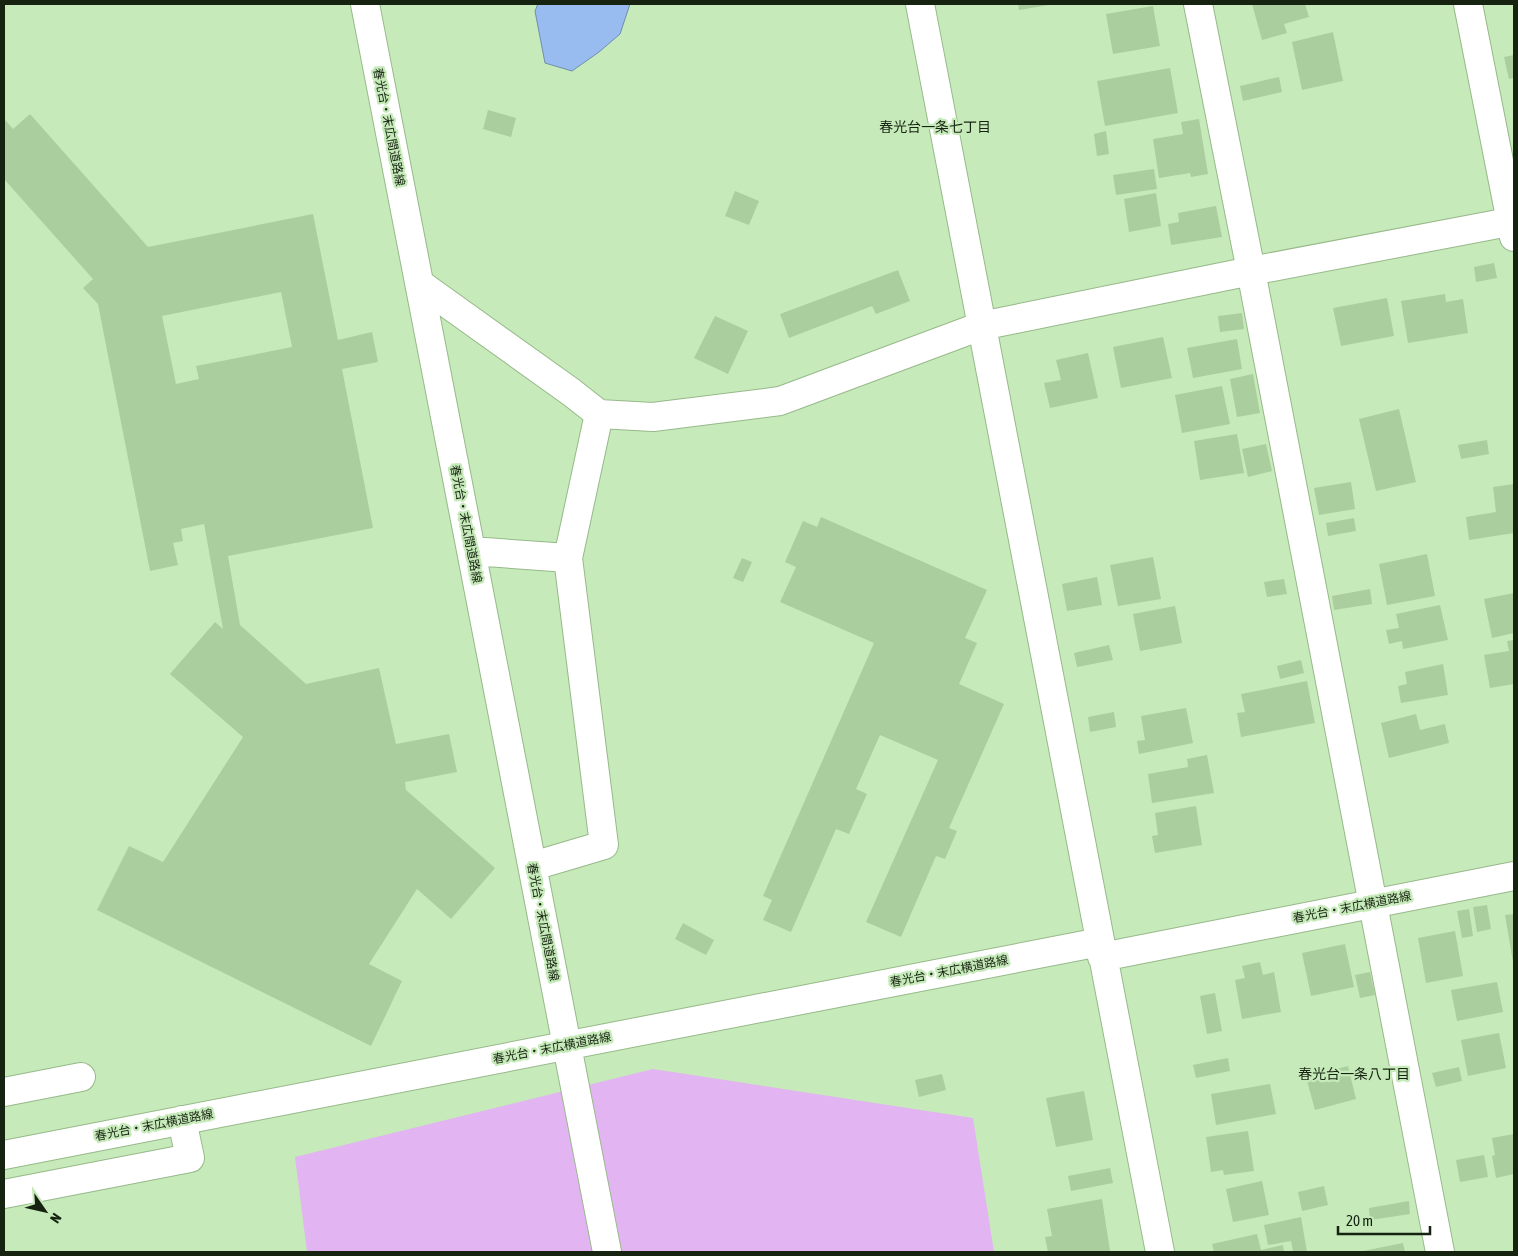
<svg xmlns="http://www.w3.org/2000/svg" width="1518" height="1256" viewBox="0 0 1518 1256" font-family="'Asap Condensed','Noto Sans JP',sans-serif">
  <style>
    .green { fill: #e2b4f2 }
    .water { fill: #98bcf0; stroke: #718ead }
    .building { fill: #abce9e; fill-rule: evenodd }
    .lines { fill: none; stroke-linecap: round; stroke-linejoin: round }
    .minor-casing { stroke: #97b98a; stroke-width: 30 }
    .minor { stroke: #fff; stroke-width: 28 }
    .labels { text-anchor: middle; stroke-width: 4.5; stroke-linejoin: round; paint-order: stroke }
    .street-label { font-size: 12px; fill: #162311; stroke: #c6eab9 }
    .neighbourhood-label { font-size: 14px; fill: #162311; stroke: #c6eab9 }
  </style>
  <rect width="100%" height="100%" fill="#c6eab9"/>
  <path class="green" d="M653 1069 973 1118 994 1252H307L295 1157Z"/>
  <path class="water" d="M538 4H630L620 34 599 52 572 71 545 63 535 11Z"/>
  <path class="building" d="M1018 4H1049V5L1019 10Z
    M1252 4H1305L1309 17 1284 24 1287 33 1262 40Z
    M1153 6 1160 46 1113 54 1106 14Z
    M1333 32 1343 81 1302 90 1292 42Z
    M1514 55V78L1509 79 1504 57Z
    M1170 68 1178 113 1105 126 1097 81Z
    M1279 77 1282 92 1243 101 1240 86Z
    M488 110 516 118 511 137 483 129Z
    M30 114 148 247 313 214 338 340 372 332 378 362 342 369 373 528 228 556 240 625 306 684 379 668 396 744 449 734 457 772 405 782 406 790 495 868 451 919 417 889 369 964 402 981 371 1046 97 910 129 846 163 862 243 737 170 674 215 622 223 629 204 524 181 529 183 541 173 543 178 565 150 571 98 304 83 288 93 279 4 179V121L5 120 13 129ZM281 292 292 347 196 366 199 379 176 384 162 316Z
    M1199 119 1208 174 1191 177 1190 173 1159 178 1153 139 1183 134 1181 122Z
    M1106 131 1109 154 1097 156 1094 134Z
    M1154 169 1157 189 1116 195 1113 175Z
    M735 191 759 201 749 225 725 216Z
    M1156 193 1161 226 1129 232 1124 199Z
    M1216 206 1222 237 1171 245 1168 224 1179 222 1178 213Z
    M1494 263 1497 278 1476 282 1474 267Z
    M898 270 910 301 876 314 872 306 789 338 780 314Z
    M1445 294 1446 302 1463 299 1468 333 1408 343 1401 301Z
    M1387 298 1394 336 1341 346 1333 308Z
    M1242 313 1244 329 1220 332 1218 316Z
    M715 316 748 331 728 374 694 358Z
    M1163 337 1172 378 1121 388 1113 347Z
    M1237 339 1242 369 1193 378 1187 348Z
    M1088 353 1098 398 1050 408 1044 383 1061 380 1056 360Z
    M1253 374 1260 413 1237 417 1230 379Z
    M1222 386 1230 424 1182 433 1175 395Z
    M1399 409 1416 482 1376 491 1359 419Z
    M1237 434 1244 473 1200 480 1194 441Z
    M1487 440 1489 454 1461 459 1458 445Z
    M1266 444 1272 471 1248 477 1242 449Z
    M1351 482 1355 509 1319 515 1314 488Z
    M1514 484V533L1469 540 1466 517 1496 512 1493 487Z
    M821 517 987 590 965 638 977 643 959 684 1004 704 949 828 957 831 945 859 936 856 901 937 866 922 938 760 880 735 856 789 867 794 849 834 836 829 791 932 763 920 772 900 763 896 874 643 780 602 796 567 785 562 803 521 817 527Z
    M1354 518 1356 531 1328 536 1326 523Z
    M1427 554 1435 596 1387 605 1379 564Z
    M1153 557 1161 599 1118 606 1110 565Z
    M742 558 752 562 743 582 733 578Z
    M1097 577 1102 605 1067 611 1062 584Z
    M1284 579 1287 594 1267 597 1264 582Z
    M1370 589 1372 604 1334 610 1332 596Z
    M1514 593V633L1492 638 1484 599Z
    M1440 605 1448 640 1403 649 1402 641 1389 644 1386 630 1399 628 1396 614Z
    M1175 606 1182 643 1140 651 1133 614Z
    M1514 640V684L1490 688 1484 655 1509 651 1507 641Z
    M1109 645 1113 660 1077 667 1074 653Z
    M1301 660 1304 673 1280 679 1277 666Z
    M1443 664 1448 695 1401 703 1398 686 1407 684 1405 672Z
    M1307 681 1315 723 1241 737 1237 713 1245 712 1241 694Z
    M1186 708 1193 743 1139 754 1137 741 1145 740 1141 716Z
    M1114 712 1116 727 1090 732 1088 717Z
    M1416 714 1420 730 1445 724 1449 743 1389 758 1381 723Z
    M1207 755 1214 793 1152 803 1148 774 1188 767 1187 759Z
    M1196 806 1202 845 1155 853 1152 836 1158 835 1155 813Z
    M1487 905 1491 929 1477 932 1473 907Z
    M1469 909 1473 936 1462 938 1457 911Z
    M1514 914V962H1513L1505 915Z
    M683 923 714 940 706 955 675 939Z
    M1455 931 1463 976 1426 983 1418 938Z
    M1345 944 1354 987 1311 996 1302 953Z
    M1260 962 1263 975 1274 972 1281 1012 1242 1019 1235 980 1245 978 1242 966Z
    M1370 972 1375 995 1360 998 1355 975Z
    M1497 982 1503 1012 1457 1021 1451 990Z
    M1215 993 1222 1031 1207 1034 1200 996Z
    M1499 1033 1506 1068 1468 1076 1461 1040Z
    M1228 1058 1230 1071 1196 1078 1193 1065Z
    M1348 1066 1356 1099 1315 1110 1306 1077Z
    M1459 1067 1462 1081 1436 1087 1432 1073Z
    M942 1074 946 1090 919 1097 915 1080Z
    M1270 1084 1276 1114 1216 1125 1211 1094Z
    M1084 1091 1093 1140 1056 1147 1046 1098Z
    M1248 1131 1254 1171 1224 1175 1223 1170 1211 1172 1206 1137Z
    M1514 1134V1174L1496 1178 1492 1156 1495 1155 1492 1138Z
    M1484 1155 1488 1177 1460 1182 1456 1160Z
    M1110 1168 1113 1183 1071 1191 1068 1176Z
    M1262 1181 1269 1215 1233 1222 1226 1189Z
    M1324 1186 1328 1205 1302 1211 1298 1192Z
    M1102 1199 1110 1251 1048 1252 1045 1237 1052 1236 1047 1209Z
    M1409 1201 1410 1214 1370 1220 1369 1208Z
    M1301 1217 1307 1252H1293L1291 1241 1268 1245 1264 1225Z
    M1257 1234 1261 1250 1283 1245 1284 1252H1214L1212 1244Z
    M1403 1243 1405 1252H1363V1251Z"/>
  <g class="lines">
    <g class="minor-casing">
      <path id="minor" d="M365 4 607 1252
        M920 4 1160 1252
        M1198 4 1251 271 1440 1252
        M1468 4 1514 237
        M420 284 571 392 599 414 653 417 780 401 981 326 1251 271 1514 221
        M471 551 568 558
        M533 866 604 845 568 558 599 414
        M1102 957 1514 876
        M4 1092 81 1077
        M4 1155 1100 942
        M4 1194 190 1158 182 1120"/>
    </g>
    <use href="#minor" class="minor"/>
  </g>
  <g class="labels">
    <g class="street-label">
      <text transform="translate(389 127) rotate(79)" y="4">春光台・末広間道路線</text>
      <text transform="translate(466 524) rotate(79)" y="4">春光台・末広間道路線</text>
      <text transform="translate(1352 907) rotate(-11)" y="4">春光台・末広横道路線</text>
      <text transform="translate(543 922) rotate(79)" y="4">春光台・末広間道路線</text>
      <text transform="translate(949 971) rotate(-11)" y="4">春光台・末広横道路線</text>
      <text transform="translate(552 1048) rotate(-11)" y="4">春光台・末広横道路線</text>
      <text transform="translate(154 1125) rotate(-11)" y="4">春光台・末広横道路線</text>
    </g>
    <g class="neighbourhood-label">
      <text x="935" y="132">春光台一条七丁目</text>
      <text x="1354" y="1079">春光台一条八丁目</text>
    </g>
  </g>
  <rect width="1518" height="1256" fill="none" stroke="#162311" stroke-width="10"/>
  <g transform="translate(45 1211) rotate(124)" stroke="#c6eab9" stroke-width="4" paint-order="stroke">
  <path d="M0-4L9 19L0 12L-9 19Z" fill="#162311"/>
  <text y="-8" font-size="14" font-weight="bold" text-anchor="middle" fill="#162311">N</text>
  </g>
  <path d="M1338 1226v8h92v-8" fill="none" stroke="#162311" stroke-width="2.5"/>
  <text x="1346" y="1226" font-size="15" fill="#162311" stroke="#c6eab9" stroke-width="4" paint-order="stroke">20 m</text>
</svg>
